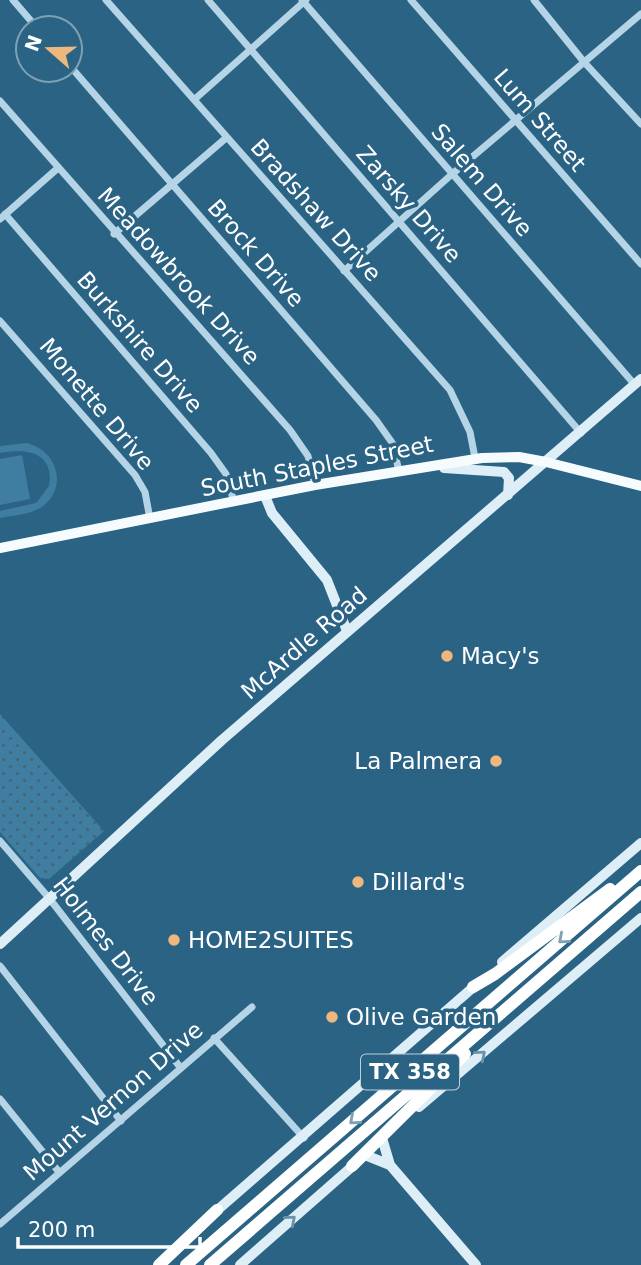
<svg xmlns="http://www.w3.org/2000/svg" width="641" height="1265" viewBox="0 0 641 1265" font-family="'DejaVu Sans',sans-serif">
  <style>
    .grass { fill: #3f7ea0 }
    .park { fill: url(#park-dots) }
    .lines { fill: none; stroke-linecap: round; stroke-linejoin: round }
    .street { stroke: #b5d5e7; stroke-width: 7 }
    .secondary { stroke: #deeef7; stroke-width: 10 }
    .primary { stroke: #f6fbfe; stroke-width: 10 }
    .highway { stroke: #fff; stroke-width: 12 }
    .oneway { stroke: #7fa1b5 }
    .oneway2 { stroke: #6994ac }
    .poi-dot { fill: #edb77d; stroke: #2a6384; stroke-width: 2.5 }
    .labels { text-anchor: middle; stroke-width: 7; stroke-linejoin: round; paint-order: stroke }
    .shield { fill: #2a6384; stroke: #bfd0da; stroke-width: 2 }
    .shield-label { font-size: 21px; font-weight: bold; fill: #fff }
    .street-label { font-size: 23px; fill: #fff; stroke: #2a6384 }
    .poi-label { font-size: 23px; fill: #fff; stroke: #2a6384; text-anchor: start }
  </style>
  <defs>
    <pattern id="park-dots" width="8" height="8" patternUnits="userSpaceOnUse" patternTransform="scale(1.75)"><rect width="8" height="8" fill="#3f7ea0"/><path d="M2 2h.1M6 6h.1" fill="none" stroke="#466576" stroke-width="1.8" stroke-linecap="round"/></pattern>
  </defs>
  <rect width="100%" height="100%" fill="#2a6384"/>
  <path class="grass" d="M26 443C56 449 69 486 43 506 31 515 14 515 0 518V511L36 503 49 486C55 452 26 448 0 453V446Z
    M22 455 30 499 0 505V459Z"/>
  <path class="park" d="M0 714 104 831 49 879 40 878 0 832Z"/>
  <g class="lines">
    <path class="street" d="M13 0 37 28
      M106 0 450 390 470 432 475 458
      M208 0 581 433
      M302 0 635 385
      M411 0 641 264
      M534 0 584 62 641 124
      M70 66 376 420 393 444 399 472
      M195 99 306 0
      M0 101 290 430 308 456 315 485
      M5 214 211 453 226 474 234 502
      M0 219 58 168
      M114 234 226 138
      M344 271 451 175 641 14
      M0 321 135 475 145 492 150 519
      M0 841 49 898 180 1067
      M0 966 121 1121
      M214 1038 304 1138
      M0 1099 59 1172
      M0 1224 252 1007"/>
    <path class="secondary" d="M444 468 504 472 509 478 508 495
      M265 496 272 513 327 580 347 631
      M0 944 222 740 641 379
      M502 962 641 843
      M419 1107 641 918
      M382 1138 390 1165 476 1265
      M365 1155 390 1165
      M214 1213 477 984
      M240 1265 355 1164"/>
    <path class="primary" d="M0 548 315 485 482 458 519 457 546 462 641 486"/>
    <path class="highway" d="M473 987 495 974 610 889
      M352 1166 465 1054
      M159 1265 217 1210
      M186 1265 641 871
      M210 1265 641 892"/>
  </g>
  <defs><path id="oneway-chevron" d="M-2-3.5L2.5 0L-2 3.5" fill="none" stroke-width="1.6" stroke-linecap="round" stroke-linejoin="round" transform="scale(1.75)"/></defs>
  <g class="oneway">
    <use href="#oneway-chevron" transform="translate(563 939) rotate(139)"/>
    <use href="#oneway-chevron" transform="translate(354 1120) rotate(139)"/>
  </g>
  <g class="oneway2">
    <use href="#oneway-chevron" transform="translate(481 1055) rotate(-40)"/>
    <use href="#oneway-chevron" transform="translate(291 1220) rotate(-41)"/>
  </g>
  <g class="poi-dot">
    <circle cx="447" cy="656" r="7"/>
    <circle cx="496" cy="761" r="7"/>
    <circle cx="358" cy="882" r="7"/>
    <circle cx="174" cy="940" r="7"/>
    <circle cx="332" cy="1017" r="7"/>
  </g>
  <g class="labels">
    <rect class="shield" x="361" y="1054.5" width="98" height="35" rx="5"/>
    <g class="shield-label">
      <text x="410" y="1079">TX 358</text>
    </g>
    <g class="street-label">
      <text transform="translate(540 120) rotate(49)" y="8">Lum Street</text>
      <text transform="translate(482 180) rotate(49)" y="8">Salem Drive</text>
      <text transform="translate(409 204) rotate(49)" y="8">Zarsky Drive</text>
      <text transform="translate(316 210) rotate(48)" y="8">Bradshaw Drive</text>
      <text transform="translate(256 253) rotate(49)" y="8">Brock Drive</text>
      <text transform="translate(179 276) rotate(48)" y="8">Meadowbrook Drive</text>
      <text transform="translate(140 342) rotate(49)" y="8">Burkshire Drive</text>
      <text transform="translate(97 404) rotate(50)" y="8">Monette Drive</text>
      <text transform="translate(317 466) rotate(-11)" y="8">South Staples Street</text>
      <text transform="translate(304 643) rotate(-41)" y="8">McArdle Road</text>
      <text transform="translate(106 941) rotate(52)" y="8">Holmes Drive</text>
      <text transform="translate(113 1101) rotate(-41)" y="8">Mount Vernon Drive</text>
    </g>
    <g class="poi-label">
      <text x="461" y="664">Macy's</text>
      <text x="482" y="769" text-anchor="end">La Palmera</text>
      <text x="372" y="890">Dillard's</text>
      <text x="188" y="948">HOME2SUITES</text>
      <text x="346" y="1025">Olive Garden</text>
    </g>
  </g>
  <g transform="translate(49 49) rotate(290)"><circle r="33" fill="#2a6384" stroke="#7fa1b5" stroke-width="2"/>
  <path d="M0-5L12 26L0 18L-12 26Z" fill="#edb77d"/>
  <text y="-10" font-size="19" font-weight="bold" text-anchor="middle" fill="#ffffff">N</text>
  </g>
  <path d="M18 1237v10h182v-10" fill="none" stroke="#ffffff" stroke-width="3.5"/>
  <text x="28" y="1237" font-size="21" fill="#ffffff" stroke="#2a6384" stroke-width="5" paint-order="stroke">200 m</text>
</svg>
